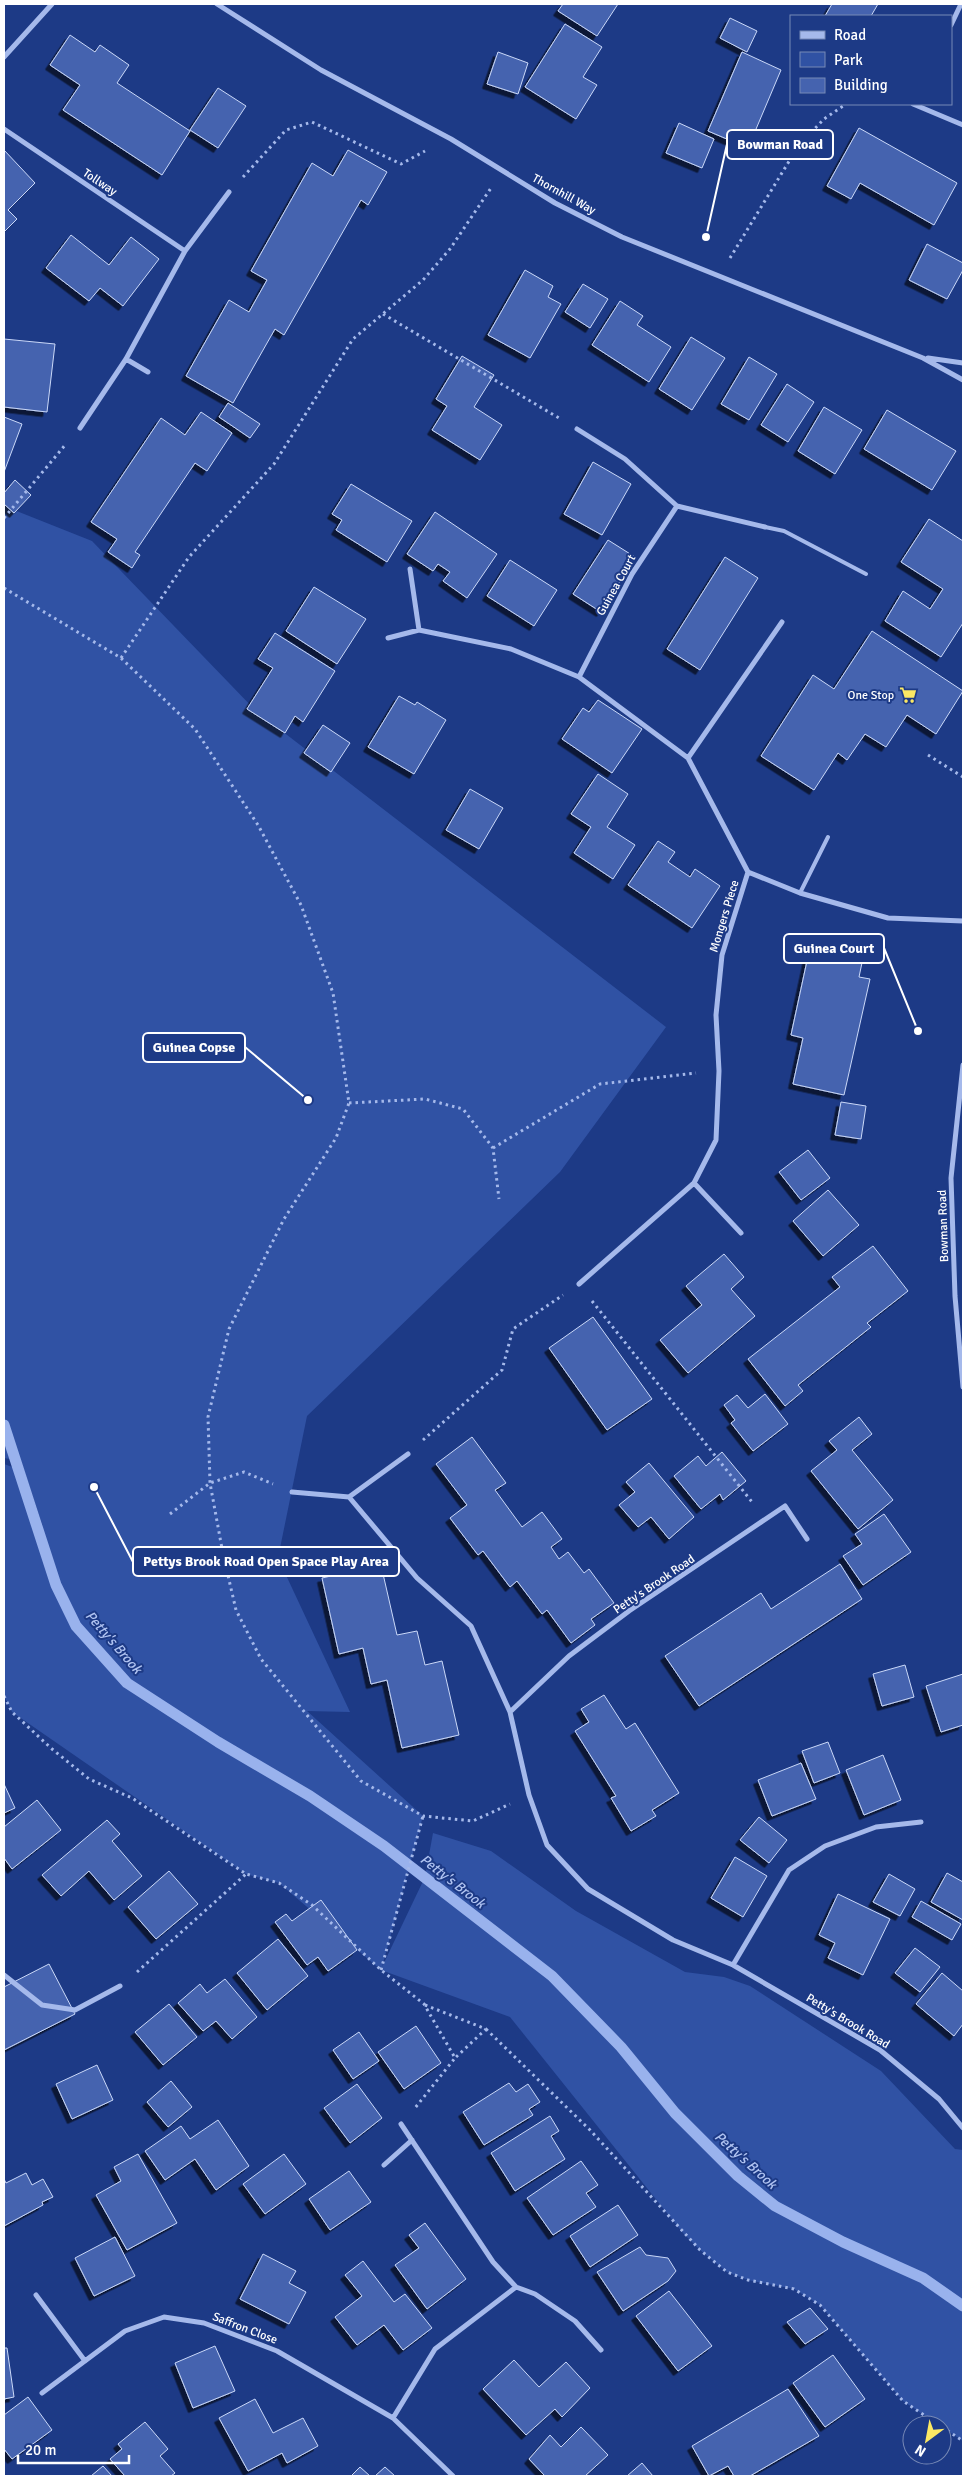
<svg xmlns="http://www.w3.org/2000/svg" width="967" height="2480" viewBox="0 0 967 2480" font-family="Signika,sans-serif">
  <style>
    .green { fill: #3052a4 }
    .lines { fill: none; stroke-linecap: round; stroke-linejoin: round }
    .stream { stroke: #99b2ed; stroke-width: 11 }
    .building { fill: #4563af; stroke: #cad8f8; filter: url(#shadow) }
    .path { stroke: #a5b9eb; stroke-width: 3; stroke-dasharray: 2.5 4; stroke-linecap: butt }
    .lane { stroke: #a5b9eb; stroke-width: 4 }
    .street { stroke: #a5b9eb; stroke-width: 5 }
    .labels { text-anchor: middle; stroke-width: 4; stroke-linejoin: round; paint-order: stroke }
    .street-label { font-size: 12px; fill: #fff; stroke: #1d3a86 }
    .poi-label { font-size: 12px; fill: #fff; stroke: #1d3a86; text-anchor: end }
    .water-label { font-size: 14px; font-style: italic; fill: #b1c4f2; stroke: #1d3a86 }
    .leader { fill: none; stroke: #fff; stroke-width: 2 }
    .callout-dot { fill: #fff; stroke: #1d3a86; stroke-width: 2 }
    .callout { fill: #1d3a86; stroke: #fff; stroke-width: 2 }
    .callout-label { font-size: 14px; text-anchor: middle; font-weight: bold; fill: #fff }
  </style>
  <defs>
    <filter id="shadow"><feDropShadow dx="-4.5" dy="4.5" stdDeviation="0" flood-color="#0009"/></filter>
  </defs>
  <rect width="100%" height="100%" fill="#1d3a86"/>
  <path class="green" d="M4 506 92 541 256 711 666 1027 560 1172 307 1416 278 1558 350 1712 307 1711 423 1816 382 1967 425 1877 433 1833 491 1851 576 1911 685 1972 724 1977 750 1986 881 2071 955 2149 963 2150V2441L903 2401 820 2305 794 2289 748 2280 727 2272 700 2250 683 2233 510 2017 381 1970 279 1883 246 1874 12 1712 4 1696V1464L18 1469 43 1527 21 1461 4 1458Z"/>
  <g class="lines">
    <path class="stream" d="M4 1425 56 1585 76 1626 127 1683 218 1742 310 1796 384 1846 552 1976 621 2047 675 2113 738 2176 775 2206 843 2242 923 2278 963 2306"/>
  </g>
  <path class="building" d="M563 4H618L597 36 558 11Z
    M832 4H878L871 16H825Z
    M730 18 757 31 747 52 720 38Z
    M565 24 602 47 583 77 597 85 576 119 525 87Z
    M70 35 95 52 100 45 129 65 117 83 190 131 162 175 63 110 80 85 50 65Z
    M498 52 528 63 518 94 487 84Z
    M742 52 781 70 748 148 708 131Z
    M218 88 246 106 218 148 190 130Z
    M679 123 714 139 702 168 666 153Z
    M859 128 957 183 934 225 860 183 851 199 827 186Z
    M4 150 35 183 8 210 17 219 4 232Z
    M348 150 387 172 368 205 361 200 284 335 275 329 233 403 186 376 229 300 249 312 267 280 251 271 312 163 333 176Z
    M71 235 109 265 131 237 159 259 123 306 100 288 89 301 46 268Z
    M927 244 963 263V270L947 299 909 280Z
    M525 270 553 286 548 297 561 304 530 358 488 335Z
    M583 284 608 299 590 328 565 312Z
    M620 301 643 316 637 325 671 347 649 382 592 345Z
    M691 337 725 358 692 410 659 389Z
    M4 339 55 344 47 412 4 407Z
    M462 356 494 375 474 407 502 425 480 460 432 430 447 406 436 399Z
    M749 357 777 374 749 420 721 404Z
    M787 384 814 402 788 442 761 425Z
    M228 403 260 424 250 438 219 417Z
    M824 407 862 430 835 474 798 451Z
    M887 410 956 451 932 490 864 449Z
    M201 412 232 433 207 471 195 463 135 552 140 555 132 568 108 552 117 539 91 522 161 418 185 435Z
    M4 417 22 424 4 472Z
    M593 462 631 484 602 535 564 514Z
    M15 480 31 495 14 513 4 504V493Z
    M351 484 412 521 387 562 336 530 342 520 332 514Z
    M435 512 497 554 467 598 443 581 450 572 438 564 433 571 407 554Z
    M929 519 963 541V623L941 657 885 621 903 591 930 609 943 589 901 562Z
    M608 540 635 557 601 612 573 594Z
    M725 557 758 578 700 670 667 649Z
    M510 560 557 590 534 626 487 596Z
    M314 587 366 619 337 664 286 631Z
    M872 631 963 691 936 734 907 715 886 747 865 734 847 760 838 753 814 790 761 756 813 675 834 689Z
    M275 633 335 671 303 722 295 716 285 733 247 709 273 668 258 659Z
    M399 696 415 705 417 702 446 720 414 774 368 747Z
    M598 700 642 729 612 773 562 739 583 708 589 712Z
    M323 725 350 743 331 772 304 753Z
    M598 774 628 794 607 827 635 845 613 879 574 853 591 827 571 814Z
    M470 789 503 808 479 849 446 830Z
    M658 841 675 852 668 862 690 877 695 869 720 886 692 928 628 885Z
    M810 947 863 958 859 977 870 979 844 1095 793 1084 803 1038 791 1035Z
    M841 1102 866 1106 861 1139 835 1135Z
    M808 1150 830 1178 801 1200 779 1172Z
    M828 1190 859 1225 823 1256 793 1221Z
    M873 1246 908 1291 867 1323 871 1327 798 1385 803 1391 785 1406 748 1359 840 1287 832 1277Z
    M724 1254 744 1277 731 1289 755 1316 688 1373 660 1340 702 1305 686 1286Z
    M593 1317 652 1399 607 1430 549 1348Z
    M765 1394 788 1424 753 1451 731 1423 735 1420 724 1405 737 1395 748 1408Z
    M859 1417 872 1434 852 1450 893 1500 858 1529 811 1471 837 1450 829 1441Z
    M472 1437 506 1483 495 1490 522 1527 542 1512 562 1539 551 1547 559 1559 568 1552 584 1573 589 1569 614 1603 591 1619 595 1625 571 1643 547 1610 542 1614 517 1581 510 1587 483 1551 478 1555 450 1518 467 1505 436 1464Z
    M722 1452 746 1481 723 1500 720 1494 701 1509 674 1476 698 1456 706 1466Z
    M649 1463 694 1517 669 1539 651 1517 638 1527 619 1505 635 1492 626 1482Z
    M884 1514 911 1552 863 1585 843 1556 862 1544 855 1534Z
    M840 1564 862 1599 699 1706 665 1656 761 1593 771 1609Z
    M381 1565 397 1635 417 1631 425 1665 442 1661 459 1735 402 1748 387 1680 371 1684 363 1648 339 1654 322 1578Z
    M905 1665 914 1697 882 1706 873 1674Z
    M963 1674V1725L941 1732 926 1686Z
    M604 1695 626 1729 635 1723 679 1793 652 1810 656 1816 631 1831 611 1798 616 1796 575 1731 589 1722 581 1709Z
    M828 1742 840 1773 814 1783 802 1751Z
    M883 1755 901 1800 864 1815 846 1770Z
    M801 1763 816 1799 772 1816 758 1780Z
    M4 1784 15 1808 4 1813Z
    M37 1800 61 1830 12 1869 4 1858V1827Z
    M759 1817 787 1840 769 1863 740 1840Z
    M107 1820 120 1834 112 1841 142 1876 114 1900 89 1871 61 1896 42 1875Z
    M735 1857 767 1876 743 1917 711 1898Z
    M169 1871 198 1904 156 1939 128 1907Z
    M947 1873 963 1882V1920L931 1902Z
    M889 1874 915 1889 900 1916 873 1902Z
    M838 1894 890 1919 863 1975 828 1958 835 1943 819 1935Z
    M321 1900 357 1950 328 1971 318 1957 307 1965 275 1922 286 1914 292 1921Z
    M921 1901 961 1924 952 1940 912 1917Z
    M278 1939 308 1976 267 2010 237 1973Z
    M915 1948 940 1967 920 1992 895 1973Z
    M49 1964 75 2014 4 2050V1987Z
    M942 1973 963 1991V2024L954 2036 916 2004Z
    M225 1979 257 2017 232 2039 216 2021 203 2031 178 2003 200 1984 207 1993Z
    M169 2004 197 2037 163 2065 135 2032Z
    M416 2026 441 2063 404 2089 378 2052Z
    M359 2032 379 2061 353 2079 333 2050Z
    M97 2065 113 2100 72 2119 56 2084Z
    M171 2081 192 2107 168 2127 147 2102Z
    M509 2083 516 2092 528 2084 540 2102 529 2109 533 2115 484 2145 463 2112Z
    M357 2084 382 2118 350 2143 324 2108Z
    M550 2116 559 2131 551 2136 565 2159 515 2191 491 2153Z
    M218 2120 249 2166 216 2190 195 2159 165 2180 145 2151 181 2126 190 2139Z
    M138 2154 177 2223 127 2250 96 2195 121 2181 114 2167Z
    M284 2154 306 2184 265 2214 243 2184Z
    M581 2161 598 2185 586 2193 596 2207 553 2235 527 2198Z
    M349 2171 371 2202 330 2230 309 2199Z
    M26 2173 32 2185 43 2179 53 2197 42 2202 43 2205 4 2226V2179L6 2183Z
    M618 2205 638 2235 590 2267 570 2236Z
    M425 2223 466 2279 427 2309 395 2265 419 2248 409 2235Z
    M115 2237 135 2276 94 2296 75 2258Z
    M640 2247 646 2255 668 2258 676 2271 668 2281 623 2311 597 2272Z
    M263 2254 296 2271 289 2283 306 2292 289 2324 240 2299Z
    M363 2261 394 2302 405 2294 432 2328 403 2350 384 2325 357 2345 335 2317 362 2296 345 2275Z
    M669 2291 712 2346 678 2371 636 2316Z
    M810 2308 828 2329 805 2344 787 2322Z
    M215 2346 235 2391 193 2408 175 2363Z
    M4 2348H7L14 2397 4 2399Z
    M833 2355 865 2399 825 2427 793 2383Z
    M514 2360 539 2387 566 2362 590 2388 562 2417 555 2409 526 2435 483 2389Z
    M788 2389 819 2436 750 2476H734L728 2466 709 2476 692 2446Z
    M28 2397 52 2430 12 2459 4 2449V2415Z
    M255 2399 273 2433 303 2418 318 2446 287 2463 282 2453 248 2471 219 2418Z
    M145 2422 168 2449 160 2456 175 2473 171 2476H125L110 2459 122 2449 118 2444Z
    M581 2427 608 2455 585 2476H545L529 2459 550 2435 561 2447Z
    M642 2463 653 2476H627Z
    M103 2466 112 2476H91Z
    M360 2467 370 2476H351Z
    M385 2467 395 2476H375Z"/>
  <g class="lines">
    <path class="path" d="M243 177 286 130 312 122 401 164 425 151
      M730 258 799 145 824 119 846 104
      M383 314 559 418
      M4 518 66 444
      M4 588 121 658 195 729 258 825 301 905 333 993 349 1103 336 1138 284 1219 229 1329 208 1417 210 1483 223 1554 236 1610 261 1659 361 1781 423 1816 473 1821 510 1804
      M121 658 189 557 274 464 353 339 423 280 450 249 491 188
      M928 755 963 777
      M349 1103 425 1099 463 1109 493 1148 499 1199
      M493 1148 600 1084 696 1073
      M592 1301 752 1502
      M423 1440 502 1370 513 1329 563 1295
      M170 1514 210 1483 244 1472 273 1484
      M4 1696 12 1712 52 1749 89 1779 132 1798 246 1874 279 1883 312 1905 381 1970 424 2004 455 2058 415 2108
      M381 1970 423 1816
      M137 1972 246 1874
      M425 2005 486 2029 455 2058
      M486 2029 590 2130 700 2250 727 2272 748 2280 794 2289 820 2305 903 2401 939 2425
      M942 2427 963 2441"/>
    <path class="lane" d="M765 527 784 531 866 574
      M800 893 828 837"/>
    <path class="street" d="M217 4 321 70 451 139 555 203 622 237 923 358 963 380
      M951 25 961 4
      M4 57 52 4
      M913 104 963 125
      M4 129 185 251
      M928 358 963 363
      M126 359 148 372
      M80 428 126 359 185 251 229 192
      M577 429 625 459 677 506 765 527
      M410 569 419 630
      M388 638 419 630 511 649 579 677 688 758 748 872
      M579 677 632 574 677 506
      M688 758 782 622
      M963 1065 951 1178 955 1296 963 1387
      M694 1183 741 1233
      M579 1284 694 1183 716 1140 719 1071 716 1015 722 955 748 872 800 893 888 918 963 921
      M292 1492 349 1497 408 1454
      M349 1497 417 1578 471 1626 510 1712 529 1795 547 1845 588 1889 673 1940 733 1965 880 2050 939 2099 963 2128
      M510 1712 569 1656 629 1611 785 1506 807 1539
      M733 1965 789 1870 825 1846 876 1827 921 1822
      M4 1975 42 2005 75 2010 120 1986
      M401 2124 493 2262 516 2287 535 2294 575 2321 601 2350
      M384 2165 412 2140
      M36 2295 85 2361
      M42 2393 125 2331 164 2317 204 2323 277 2351 393 2418 453 2476
      M393 2418 435 2349 516 2287"/>
  </g>
  <defs>
    <g id="supermarket-bare" transform="scale(1.35)"><path d="M-6-5.5h2.5l.6 2H6L4.5 2H-2.5L-4.4-4H-6ZM-1.5 3.2a1.3 1.3 0 1 0 .1 0ZM3 3.2a1.3 1.3 0 1 0 .1 0Z" fill="#fbe864" stroke="#1d3a86" stroke-width="2.5" paint-order="stroke"/></g>
  </defs>
  <g fill-rule="evenodd">
    <use href="#supermarket-bare" x="908" y="695"/>
  </g>
  <g class="labels">
    <g class="street-label">
      <text transform="translate(100 182) rotate(34)" y="4">Tollway</text>
      <text transform="translate(564 194) rotate(29)" y="4">Thornhill Way</text>
      <text transform="translate(616 585) rotate(-61)" y="4">Guinea Court</text>
      <text transform="translate(724 916) rotate(-73)" y="4">Mongers Piece</text>
      <text transform="translate(943 1226) rotate(-92)" y="4">Bowman Road</text>
      <text transform="translate(654 1584) rotate(-34)" y="4">Petty's Brook Road</text>
      <text transform="translate(848 2021) rotate(31)" y="4">Petty's Brook Road</text>
      <text transform="translate(245 2328) rotate(21)" y="4">Saffron Close</text>
    </g>
    <g class="poi-label">
      <text x="894" y="699">One Stop</text>
    </g>
    <g class="water-label">
      <text transform="translate(114 1642) rotate(49)" y="5">Petty's Brook</text>
      <text transform="translate(453 1881) rotate(38)" y="5">Petty's Brook</text>
      <text transform="translate(746 2160) rotate(42)" y="5">Petty's Brook</text>
    </g>
  </g>
  <path class="leader" d="M706 237L727 144M918 1031L884 948M308 1100L245 1047M94 1487L133 1562"/>
  <g class="callout-dot">
    <circle cx="706" cy="237" r="5"/>
    <circle cx="918" cy="1031" r="5"/>
    <circle cx="308" cy="1100" r="5"/>
    <circle cx="94" cy="1487" r="5"/>
  </g>
  <g class="callout">
    <rect x="727" y="130" width="106" height="29" rx="5"/>
    <rect x="784" y="934" width="100" height="29" rx="5"/>
    <rect x="143" y="1033" width="102" height="29" rx="5"/>
    <rect x="133" y="1547" width="266" height="29" rx="5"/>
  </g>
  <g class="callout-label">
    <text x="780" y="149">Bowman Road</text>
    <text x="834" y="953">Guinea Court</text>
    <text x="194" y="1052">Guinea Copse</text>
    <text x="266" y="1566">Pettys Brook Road Open Space Play Area</text>
  </g>
  <rect width="967" height="2480" fill="none" stroke="#ffffff" stroke-width="10"/>
  <rect x="790" y="15" width="162" height="90" fill="#1d3a86" stroke="#7789b6"/>
  <rect x="800" y="31" width="25" height="8" fill="#a5b9eb" stroke="#7789b6"/>
  <text x="834" y="40" font-size="15" fill="#ffffff">Road</text>
  <rect x="800" y="52" width="25" height="15" fill="#3052a4" stroke="#7789b6"/>
  <text x="834" y="65" font-size="15" fill="#ffffff">Park</text>
  <rect x="800" y="78" width="25" height="15" fill="#4563af" stroke="#7789b6"/>
  <text x="834" y="90" font-size="15" fill="#ffffff">Building</text>
  <g transform="translate(927 2440) rotate(212)"><circle r="24" fill="#1d3a86" stroke="#7789b6"/>
  <path d="M0-4L9 19L0 12L-9 19Z" fill="#fbe864"/>
  <text y="-8" font-size="14" font-weight="bold" text-anchor="middle" fill="#ffffff">N</text>
  </g>
  <path d="M18 2455v8h111v-8" fill="none" stroke="#ffffff" stroke-width="2.5"/>
  <text x="25" y="2455" font-size="15" fill="#ffffff" stroke="#1d3a86" stroke-width="4" paint-order="stroke">20 m</text>
</svg>
